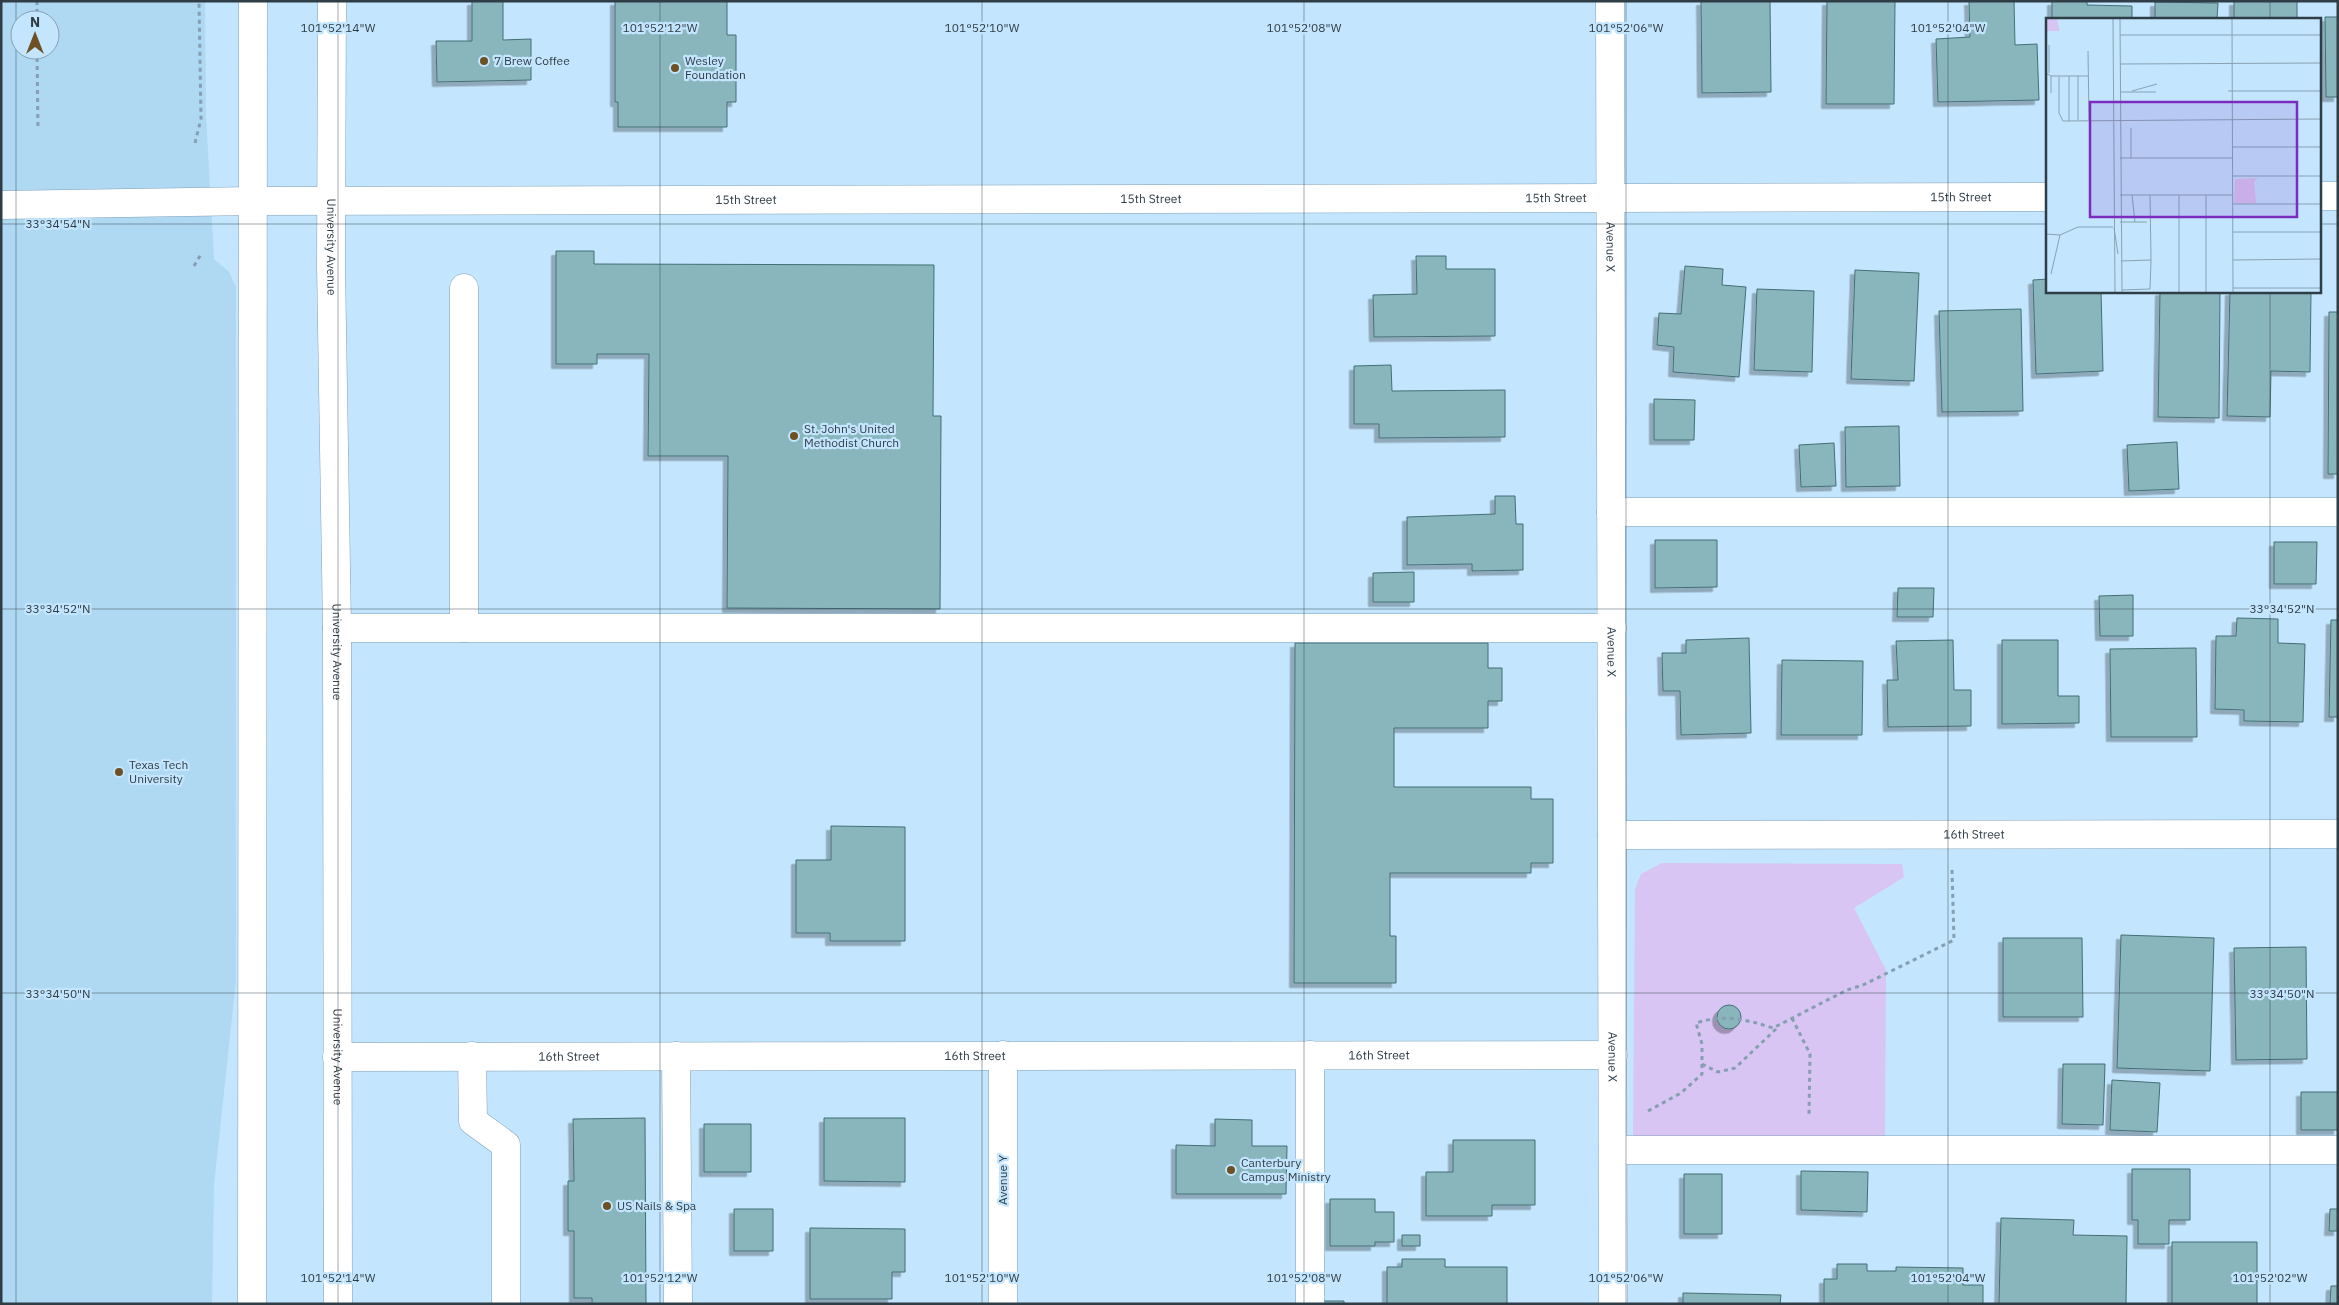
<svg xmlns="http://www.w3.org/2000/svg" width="2339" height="1305" viewBox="0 0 2339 1305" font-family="'IBM Plex Sans',sans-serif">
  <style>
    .built { fill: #afd8f3; fill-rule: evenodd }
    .green { fill: #d8c5f3 }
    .building { fill: #89b6bc; stroke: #436f74; filter: url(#shadow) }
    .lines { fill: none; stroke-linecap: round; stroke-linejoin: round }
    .minor-casing { stroke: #81a1b8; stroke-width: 29 }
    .major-casing { stroke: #81a1b8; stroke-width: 29 }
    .path { stroke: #859fb1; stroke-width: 3; stroke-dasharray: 4 4; stroke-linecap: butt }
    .minor { stroke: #fff; stroke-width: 28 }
    .major { stroke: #fff; stroke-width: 28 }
    .ticks { fill: none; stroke: #2f3d46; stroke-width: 1; stroke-opacity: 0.45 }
    .poi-dot { fill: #6d5024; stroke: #c3e5fd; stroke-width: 2 }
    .labels { text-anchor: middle; stroke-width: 4.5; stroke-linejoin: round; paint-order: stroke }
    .poi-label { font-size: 12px; fill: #2f3d46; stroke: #c3e5fd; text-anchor: start }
    .street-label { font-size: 12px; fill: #2f3d46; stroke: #c3e5fd }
    .inset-road { fill: none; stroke: #88a2b4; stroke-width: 1 }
    .view { fill: #7b2cbf; fill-opacity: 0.15; stroke: #7b2cbf; stroke-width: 2.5 }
    .inset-edge { fill: none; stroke: #2f3d46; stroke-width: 2.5 }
    .ticks-label { font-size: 12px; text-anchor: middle; fill: #2f3d46; stroke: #c3e5fd; stroke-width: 4.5; stroke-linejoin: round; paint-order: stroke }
  </style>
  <defs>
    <filter id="shadow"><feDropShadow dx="-4.5" dy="4.5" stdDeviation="0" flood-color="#0004"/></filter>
  </defs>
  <rect width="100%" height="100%" fill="#c3e5fd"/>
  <path class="built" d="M1 1H205L206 116 214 259 229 272 236 287V980L214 1185 212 1304H1ZM20 20H50V50H20Z"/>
  <path class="green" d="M1662 863 1902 864 1904 877 1854 908 1886 970 1885 1139 1633 1140 1635 889 1641 874Z"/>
  <path class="building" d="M472 1H503V40L531 39V80L437 82 436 41H472Z
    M615 1H727V35H736V102H727V127H618V102H615Z
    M1701 1H1770L1771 92 1702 93Z
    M1827 1H1895L1894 104H1826Z
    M1969 1H2014L2015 45 2037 44 2039 100 1938 102 1936 39 1970 37Z
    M2052 1H2087V5L2132 6V19H2052Z
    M2234 1H2297V19H2234Z
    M2155 2 2218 3 2217 19H2155Z
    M2325 17H2338V97H2326Z
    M556 251H594V264L934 265 933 416H941L940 609 727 608 728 456H648L649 354H597V364H556Z
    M1416 256H1446V269H1495V336L1374 337 1373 295 1417 294Z
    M1685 266 1723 269 1722 285 1746 287 1739 377 1673 372 1674 347 1657 345 1659 313 1681 314Z
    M1855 270 1919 273 1914 381 1851 379Z
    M2048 279V291H2101L2103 371 2036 374 2033 280Z
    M1757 289 1814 291 1812 372 1754 370Z
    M2160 291H2220L2219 418 2158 417Z
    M2230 291H2311L2310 372 2271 371 2270 417 2227 416Z
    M2021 309 2023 411 1942 412 1939 311Z
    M2329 312H2338V474H2328Z
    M1391 365 1392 391 1505 390V437L1379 438V424H1354V366Z
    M1654 399 1695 400 1694 440H1654Z
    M1899 426 1900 486 1846 487 1845 427Z
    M2177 442 2179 489 2129 491 2127 445Z
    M1834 443 1836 486 1801 487 1799 445Z
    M1495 496H1515L1516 524H1523V570L1472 571V564L1407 565V517L1495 514Z
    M1655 540H1717V587L1655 588Z
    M2274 542H2317L2316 584H2274Z
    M1414 572V602H1373V573Z
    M1898 588H1934L1933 617H1897Z
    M2133 595V636H2100L2099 596Z
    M2237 618 2278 619V643L2305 644 2303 722 2244 721V710L2215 709 2216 636H2236Z
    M2331 620H2338V717H2329Z
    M1749 638 1751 733 1681 735 1680 691H1663L1662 653H1686V640Z
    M1953 640 1954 690H1971V726L1888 727 1887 680H1898L1896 641Z
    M2002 640H2058V696H2079V723L2002 724Z
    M1295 643H1488V668H1502V701H1488V728H1394V787H1531V799H1553V863H1531V873H1390V936H1396V983H1294Z
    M2196 648 2197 737H2111L2110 649Z
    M1782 660 1863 661 1862 735H1781Z
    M831 826 905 827V941H830V933H796V860H831Z
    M2121 935 2214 938 2210 1071 2117 1068Z
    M2003 938H2082L2083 1017H2003Z
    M2306 947 2307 1059 2236 1060 2234 948Z
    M1717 1017a12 12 0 1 1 24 0a12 12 0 1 1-24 0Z
    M2063 1064H2105L2103 1125 2062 1124Z
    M2112 1080 2160 1083 2157 1132 2110 1130Z
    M2301 1092H2338V1130H2301Z
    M645 1118 646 1304H592V1298H574V1231H568V1181H574L573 1119Z
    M824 1118H905V1182L824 1181Z
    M1215 1119 1252 1120V1146H1287L1286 1194H1176V1145L1215 1146Z
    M704 1124H751V1172H704Z
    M1453 1140H1535V1205H1492V1216H1426V1172H1453Z
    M2132 1169H2190V1220H2169V1244H2138V1220H2132Z
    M1801 1171 1868 1172 1867 1212 1801 1210Z
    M1684 1174H1722V1234H1684Z
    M1330 1199H1375V1212H1394V1242H1375V1246H1330Z
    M734 1209H773V1251H734Z
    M2330 1209H2338V1231H2329Z
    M2001 1218 2074 1220 2073 1235 2127 1236 2126 1304H1999Z
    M810 1228 905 1229V1272H892V1299H810Z
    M1402 1235H1420V1246H1402Z
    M2172 1242H2257V1304H2172Z
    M1402 1259H1445V1267H1507V1304H1387V1267H1402Z
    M1837 1264H1867V1271H1896V1267L1963 1268V1285H1983V1304H1824V1279H1837Z
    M2331 1286H2338V1304H2330Z
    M1683 1293 1781 1295 1780 1304H1683Z
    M1323 1301H1344V1304H1323Z"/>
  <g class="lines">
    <g class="minor-casing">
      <g id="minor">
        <path id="s1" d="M1610 1 1613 1304"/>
        <path d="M2320 196H2338"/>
        <path id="s2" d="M1 205 253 201 2048 197"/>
        <path d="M464 288V628"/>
        <path d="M1611 512H2338"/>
        <path d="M337 628H1612"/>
        <path id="s3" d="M1612 835 2338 834"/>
        <path d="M1003 1055V1304"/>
        <path d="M1310 1055V1304"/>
        <path d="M472 1056 473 1121 506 1145V1304"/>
        <path d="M676 1056 678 1304"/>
        <path id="s4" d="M337 1057 1613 1055"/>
        <path d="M1613 1150H2338"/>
      </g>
    </g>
    <g class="major-casing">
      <g id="major">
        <path id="s5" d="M332 1 331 266 337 628 338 1304"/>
        <path d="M252 1304 253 1"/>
      </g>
    </g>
    <path class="path" d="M37 1V20
      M37 50 38 130
      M195 143 201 119 199 1
      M194 266 201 254
      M1792 1018 1810 1054 1809 1115
      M1702 1064 1718 1072 1735 1068 1776 1029
      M1648 1111 1681 1093 1702 1074V1044L1696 1023C1725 1014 1745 1019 1773 1028L1847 990 1863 985 1954 940 1952 870"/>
    <use href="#minor" class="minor"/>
    <use href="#major" class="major"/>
  </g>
  <path class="ticks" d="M16 1V1304M338 1V1304M660 1V1304M982 1V1304M1304 1V1304M1626 1V1304M1948 1V1304M2270 1V19M1 224H2048M2320 224H2338M2270 291V1304M1 609H2338M1 993H2338"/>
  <g class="poi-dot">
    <circle cx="484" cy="61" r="5"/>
    <circle cx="675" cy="68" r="5"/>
    <circle cx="794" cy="436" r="5"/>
    <circle cx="119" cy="772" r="5"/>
    <circle cx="1231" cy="1170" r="5"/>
    <circle cx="607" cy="1206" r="5"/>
  </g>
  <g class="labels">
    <g class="poi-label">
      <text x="494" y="65">7 Brew Coffee</text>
      <text x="685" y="65">Wesley<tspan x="685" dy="14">Foundation</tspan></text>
      <text x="804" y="433">St. John's United<tspan x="804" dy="14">Methodist Church</tspan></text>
      <text x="129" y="769">Texas Tech<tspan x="129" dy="14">University</tspan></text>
      <text x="1241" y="1167">Canterbury<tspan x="1241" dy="14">Campus Ministry</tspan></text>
      <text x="617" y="1210">US Nails &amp; Spa</text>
    </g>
    <g class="street-label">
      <text dy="4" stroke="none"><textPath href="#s2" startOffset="1960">15th Street</textPath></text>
      <text dy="4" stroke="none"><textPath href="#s2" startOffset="1555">15th Street</textPath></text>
      <text dy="4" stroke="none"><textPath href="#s2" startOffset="1150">15th Street</textPath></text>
      <text dy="4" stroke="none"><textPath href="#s2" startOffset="745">15th Street</textPath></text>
      <text dy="4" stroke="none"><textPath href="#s5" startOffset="246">University Avenue</textPath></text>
      <text dy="4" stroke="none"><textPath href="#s1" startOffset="246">Avenue X</textPath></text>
      <text dy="4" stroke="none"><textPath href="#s5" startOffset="651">University Avenue</textPath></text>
      <text dy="4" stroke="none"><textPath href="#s1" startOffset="651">Avenue X</textPath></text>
      <text dy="4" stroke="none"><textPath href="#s3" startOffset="362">16th Street</textPath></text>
      <text dy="4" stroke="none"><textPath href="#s4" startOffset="638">16th Street</textPath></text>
      <text dy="4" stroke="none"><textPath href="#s4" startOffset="1042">16th Street</textPath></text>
      <text dy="4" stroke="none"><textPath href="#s4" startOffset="232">16th Street</textPath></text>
      <text dy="4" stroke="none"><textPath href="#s5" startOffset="1056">University Avenue</textPath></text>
      <text dy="4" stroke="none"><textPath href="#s1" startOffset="1056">Avenue X</textPath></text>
      <text transform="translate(1003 1180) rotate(-90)" y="4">Avenue Y</text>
    </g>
  </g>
  <g transform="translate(2046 18)">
    <rect width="275" height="275" fill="#c3e5fd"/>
    <path d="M0 1H11L14 13H0ZM212 160 208 164 210 185H188L189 161Z" fill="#d8c5f3"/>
    <path class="inset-road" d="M67 1 69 274M74 1 76 274M186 1 187 274M74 17H275M42 33 43 102M74 46 275 45M0 55 5 58V75M3 55V27M5 58H42M23 58V103M13 59V95L17 103 275 101M86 73 111 66M182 73H275M74 74H110M32 102V58M85 110V140M186 129H275M74 140H186M186 158H275M74 177H187M86 177 89 204M104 177 105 242M133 177V274M160 177V274M187 186H275M74 204H101M68 210 72 236M187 214H275M0 216 14 217 32 209H67M187 242 275 241M75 243 105 242 104 271 76 272M5 256 14 217M187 270H275"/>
    <path class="view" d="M44 84H251V199H44Z"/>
    <rect width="275" height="275" class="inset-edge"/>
  </g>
  <g class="ticks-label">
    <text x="338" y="32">101°52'14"W</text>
    <text x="660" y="32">101°52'12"W</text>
    <text x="982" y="32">101°52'10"W</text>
    <text x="1304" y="32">101°52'08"W</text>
    <text x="1626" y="32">101°52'06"W</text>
    <text x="1948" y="32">101°52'04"W</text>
    <text x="58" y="228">33°34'54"N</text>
    <text x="58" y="613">33°34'52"N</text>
    <text x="2282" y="613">33°34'52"N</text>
    <text x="58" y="998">33°34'50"N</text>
    <text x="2282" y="998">33°34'50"N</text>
    <text x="338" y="1282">101°52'14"W</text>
    <text x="660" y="1282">101°52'12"W</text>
    <text x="982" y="1282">101°52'10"W</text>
    <text x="1304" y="1282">101°52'08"W</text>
    <text x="1626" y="1282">101°52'06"W</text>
    <text x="1948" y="1282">101°52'04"W</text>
    <text x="2270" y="1282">101°52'02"W</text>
  </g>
  <rect width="2339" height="1305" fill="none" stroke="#2f3d46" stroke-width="5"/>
  <g transform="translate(35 35)"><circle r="24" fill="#c3e5fd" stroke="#88a2b4"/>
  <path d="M0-4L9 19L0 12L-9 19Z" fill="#6d5024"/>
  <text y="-8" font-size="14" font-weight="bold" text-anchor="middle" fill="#2f3d46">N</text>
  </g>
</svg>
